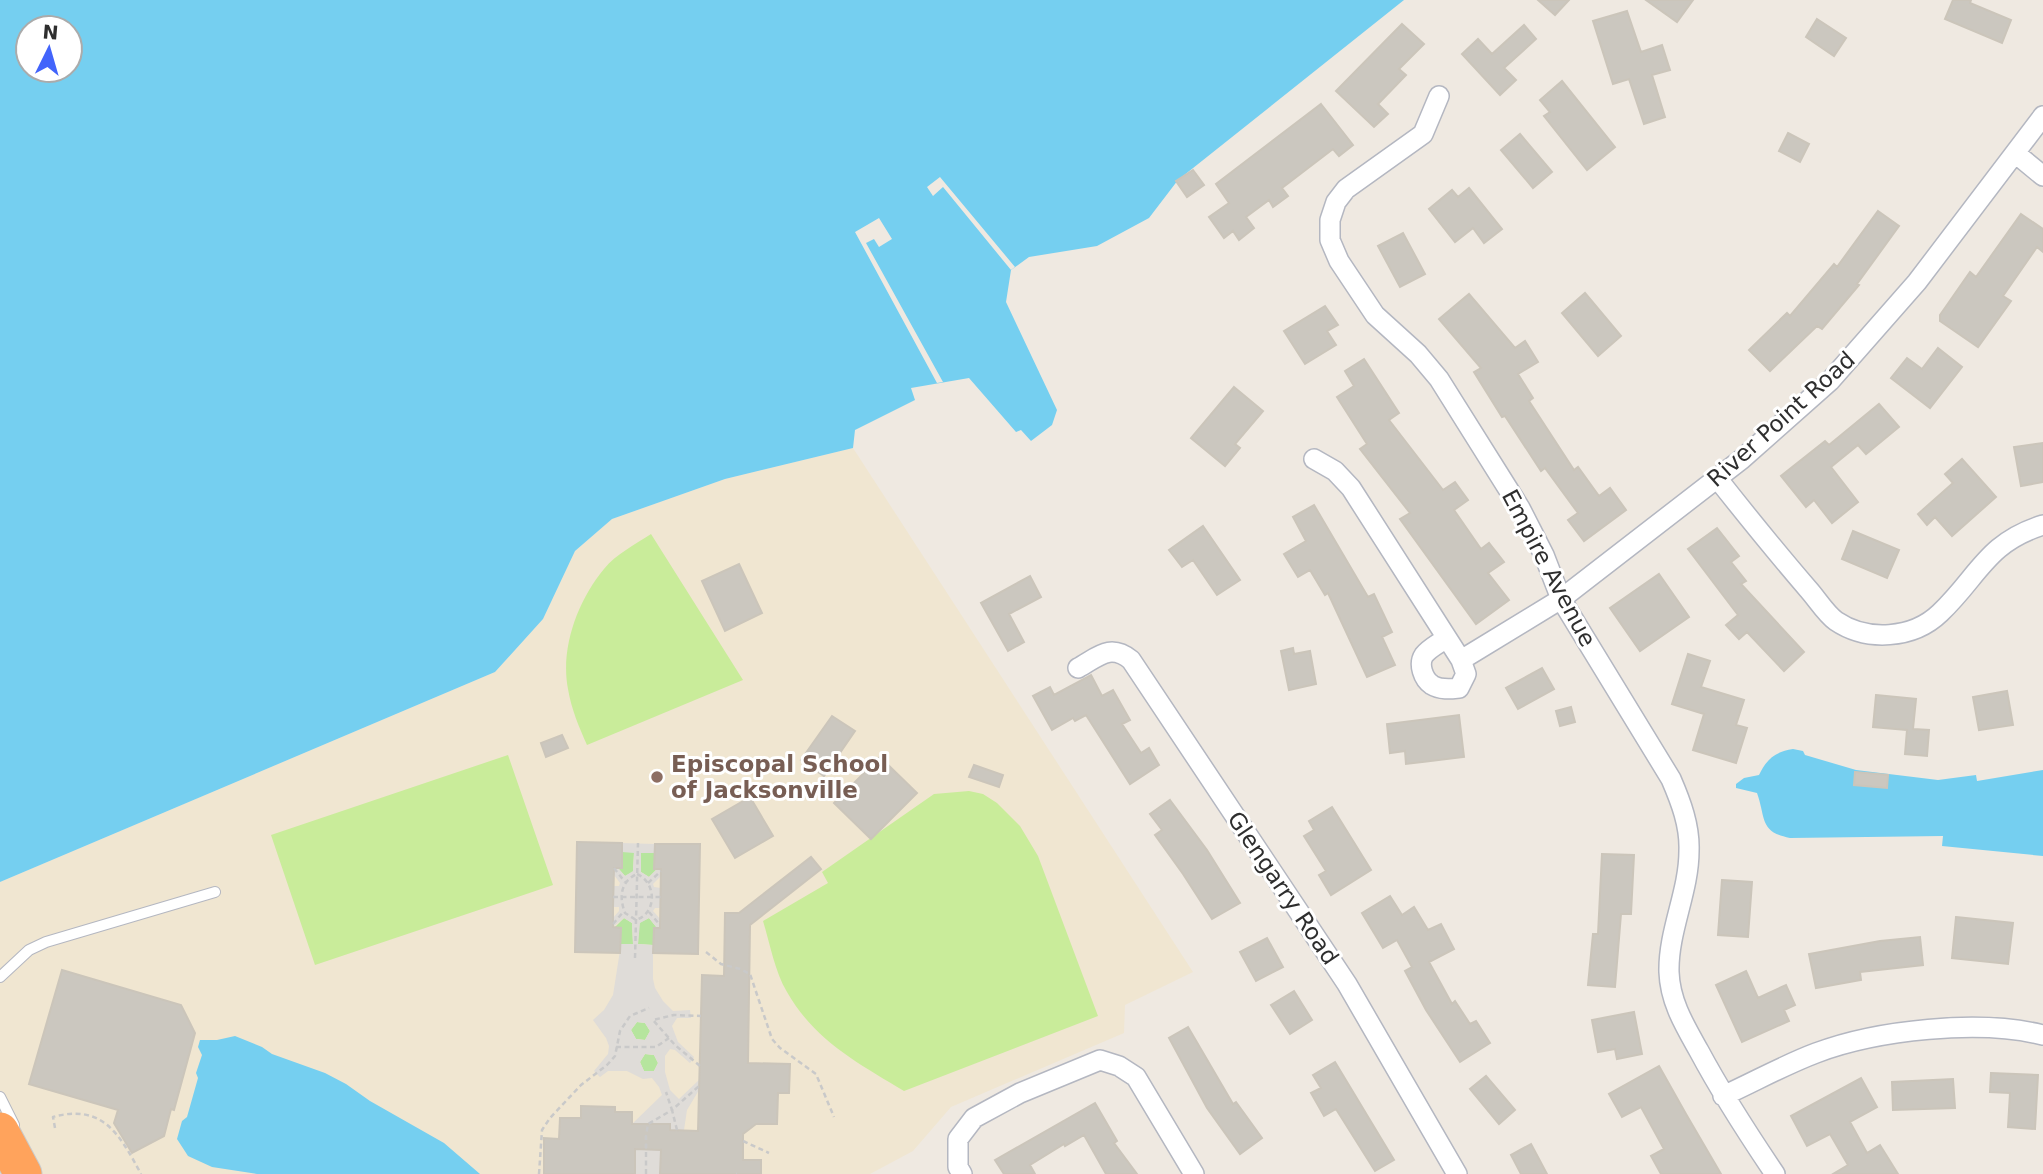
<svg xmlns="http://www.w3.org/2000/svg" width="2043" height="1174" viewBox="0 0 2043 1174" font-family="'DejaVu Sans',sans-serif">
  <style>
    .education { fill: #f0e6d1 }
    .green { fill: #b6e59e }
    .pitch { fill: #c9ec9a }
    .plaza { fill: #dfdcd8; fill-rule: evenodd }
    .water { fill: #75cff0; fill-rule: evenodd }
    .pier { fill: #efe9e1 }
    .building { fill: #cbc7bf; stroke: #cbc5ba; stroke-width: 2 }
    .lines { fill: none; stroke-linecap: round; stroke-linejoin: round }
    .lane-casing { stroke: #b4b7c1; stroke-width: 12 }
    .street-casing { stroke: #b4b7c1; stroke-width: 22 }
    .highway-casing { stroke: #c9c9c9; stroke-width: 39 }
    .path { stroke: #c9c9c9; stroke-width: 2.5; stroke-dasharray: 5 3.5; stroke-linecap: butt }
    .lane { stroke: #fff; stroke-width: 10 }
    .street { stroke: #fff; stroke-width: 19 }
    .highway { stroke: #ffa35c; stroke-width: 37 }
    .education-dot { fill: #8d6e63; stroke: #fff; stroke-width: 2.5 }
    .labels { text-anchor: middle; stroke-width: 6; stroke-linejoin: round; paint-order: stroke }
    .street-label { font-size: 23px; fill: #2e2e2e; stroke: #fff }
    .education-label { font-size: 23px; font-weight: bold; fill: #785e54; stroke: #fff; text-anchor: start }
  </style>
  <rect width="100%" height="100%" fill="#efe9e1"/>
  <path class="education" d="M853 448 1193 972 1125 1005 1124 1033 951 1107 913 1151 870 1174H0V882L495 672 543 619 575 551 612 519 725 479Z"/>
  <path class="green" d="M622 852H634L633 872 625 876 618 868H622Z
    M641 853H655L657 869 649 877 641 872Z
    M624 918 632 923 633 944H621V928L615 927Z
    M649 918 657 928H654L653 945 638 944 639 923Z
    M637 1022 645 1023 650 1031 645 1040 636 1039 631 1030Z
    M645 1054 654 1055 658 1063 654 1071H644L640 1062Z"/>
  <path class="pitch" d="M651 534 743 680 587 745C579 727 571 708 568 689 560 648 578 600 604 569 616 554 636 544 651 534Z
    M508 755 553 885 315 965 271 835Z
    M969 791 983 794 997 803 1020 826 1038 856 1098 1016 904 1091C858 1063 815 1041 787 992 775 972 770 944 763 921L828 883 822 872 934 794Z"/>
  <path class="plaza" d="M622 843 655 844V853H641V872L649 877 657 869H661V876L653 884 654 887 661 888V908H655L653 911 661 920 660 928H657L649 918 640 923 638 944 653 945V979L655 988 663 1001 673 1011 690 1010 691 1018H677L672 1026 678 1042 694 1057 690 1063 675 1050 670 1049 665 1056V1072L670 1090 679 1099 699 1080V1090L687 1110 684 1130H670V1124L655 1149 661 1150 660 1174H635V1147L632 1124 662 1095 659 1087 652 1078 643 1079 627 1071H608L600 1077 594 1071 608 1054 609 1046 606 1038 593 1020 604 1010 613 995 621 944H633L632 923 624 918 613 927V918L619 911V907H613L614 886H619L620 883 614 875V868H618L625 876 633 871 634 853 622 852ZM637 1022 645 1023 650 1031 645 1040 636 1039 631 1030ZM645 1054 654 1055 658 1063 654 1071H644L640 1062Z"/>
  <path class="water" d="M0 0H1404L1178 180 1149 218 1097 246 1029 257 1011 270 1006 302 1057 410 1052 425 1031 441 1021 430 1016 432 969 378 911 388 915 400 855 430 853 448 725 479 612 519 575 551 543 619 495 672 0 882ZM28 28H70V70H28Z
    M1793 749 1803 751 1805 755 1856 770 1938 780 1976 775 1977 781 2043 770V856L1942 846 1943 836 1790 838C1759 832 1766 818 1757 793L1736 788V784L1744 778 1759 775C1767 759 1774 752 1793 749Z
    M235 1036 262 1047 272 1054 325 1073 346 1084 370 1101 444 1143 480 1174H257L212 1167 188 1156 177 1139 182 1121 187 1117 198 1078 196 1073 202 1055 198 1047 200 1040H217Z"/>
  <path class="pier" d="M940 177 1015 267 1011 270 943 187 933 196 927 187Z
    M879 218 892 239 879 247 874 239 866 243 943 382 937 383 855 232Z"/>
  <path class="building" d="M1538 0H1569L1555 15Z
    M1646 0H1693L1677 22Z
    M1953 0H1971L1970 3 2011 20 2002 43 1945 19Z
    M1627 11 1641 52 1662 45 1670 70 1652 75 1665 117 1644 124 1629 79 1613 84 1593 21Z
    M1817 19 1846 38 1834 56 1806 37Z
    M1402 24 1424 44 1399 69 1406 75 1378 104 1388 114 1374 127 1336 91Z
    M1524 25 1536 39 1504 68 1516 80 1500 95 1462 54 1478 39 1492 54Z
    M1562 81 1615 147 1587 170 1544 116 1550 112 1540 100Z
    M1321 104 1353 145 1339 156 1333 149 1282 188 1288 196 1273 207 1269 200 1246 217 1254 228 1239 240 1233 231 1224 238 1209 217 1229 203 1216 184Z
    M1788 133 1809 144 1800 162 1779 151Z
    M1520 134 1552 172 1533 188 1501 150Z
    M1193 170 1204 185 1187 197 1176 181Z
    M1469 188 1502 229 1484 243 1473 228 1455 242 1429 209 1452 190 1458 197Z
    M1878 211 1899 226 1857 284 1859 285 1822 329 1817 326 1770 371 1749 350 1787 313 1790 316 1834 264 1837 267Z
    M2021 214 2043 229V252L2037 247 2003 296 2011 301 1978 347 1940 321V315L1970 272 1976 277Z
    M1403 233 1425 274 1400 287 1378 246Z
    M1585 293 1621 336 1598 356 1562 313Z
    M1469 294 1515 348 1525 341 1538 362 1518 374 1533 398 1529 401 1574 470 1578 467 1599 496 1610 488 1626 510 1584 541 1568 520 1578 513 1545 468 1541 471 1505 416 1502 417 1474 372 1481 368 1439 319Z
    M1325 306 1338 325 1327 331 1336 345 1305 364 1284 331Z
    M1938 348 1962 367 1930 408 1891 378 1907 358 1922 369Z
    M1364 359 1399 413 1389 420 1443 490 1455 482 1468 500 1454 510 1481 549 1489 543 1504 562 1488 573 1509 600 1476 624 1400 519 1410 513 1360 449 1367 444 1337 397 1354 386 1345 371Z
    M1234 387 1263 411 1235 444 1240 448 1225 466 1191 438Z
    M1879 404 1899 427 1866 454 1858 445 1831 467 1858 502 1832 523 1814 500 1806 507 1781 476 1825 441 1829 445Z
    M2043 443V482L2021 486 2014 447Z
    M1962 459 1996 497 1952 536 1935 517 1927 525 1918 514 1953 483 1945 474Z
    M1314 505 1368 597 1374 594 1392 632 1382 637 1395 665 1367 677 1328 593 1325 595 1310 570 1298 577 1284 554 1306 541 1293 517Z
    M1203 526 1240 580 1217 595 1193 560 1182 567 1169 550Z
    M1717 528 1739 556 1731 562 1746 581 1741 584 1804 652 1784 671 1747 632 1739 639 1726 625 1738 615 1688 549Z
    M1853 531 1899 550 1887 578 1842 559Z
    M739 564 762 613 725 631 702 581Z
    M1659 574 1689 617 1640 651 1610 608Z
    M1030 576 1041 597 1009 614 1024 642 1008 651 981 603Z
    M1293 648 1294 654 1310 651 1316 684 1289 690 1281 651Z
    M1688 654 1710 661 1701 687 1744 700 1736 725 1747 728 1736 763 1693 750 1704 714 1672 704Z
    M1542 668 1554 689 1518 709 1506 688Z
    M1091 675 1102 696 1113 690 1130 720 1122 724 1141 753 1149 748 1159 765 1130 784 1086 715 1075 721 1073 718 1052 730 1033 696 1050 687 1054 695Z
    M2007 691 2013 725 1979 730 1973 697Z
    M1876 695 1916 699 1913 729 1929 730 1927 756 1905 754 1907 730 1873 727Z
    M1571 707 1575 722 1560 726 1556 711Z
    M1459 715 1464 757 1406 764 1405 751 1390 753 1387 724Z
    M832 716 855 731 824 776 801 760Z
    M562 735 568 748 546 757 541 743Z
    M880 757 917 793 871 839 834 803Z
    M974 765 1003 775 999 787 969 777Z
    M1855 772 1888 775 1887 788 1854 785Z
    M750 797 773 836 735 858 712 819Z
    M1170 800 1207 850 1240 903 1212 919 1183 874 1155 835 1162 830 1150 814Z
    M1332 807 1371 870 1331 895 1319 875 1326 871 1304 836 1314 830 1309 821Z
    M577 842 622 843V868H614L613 907V927L621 928 620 953 575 952Z
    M655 844H700L698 954 653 953 654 928H660L661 869H654Z
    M1602 854 1634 855 1631 914H1621L1615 987 1588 985 1593 934H1598Z
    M811 857 821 869 750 925 748 1063 790 1064 789 1093H778L777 1124H756L743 1134V1160H761V1174H660L661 1150 635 1149V1174H544V1138L559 1139 560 1118H581V1106L615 1107V1112H632V1124H670V1130L698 1131 702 975 724 976 725 913H739Z
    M1722 880 1752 882 1748 937 1718 935Z
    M1390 896 1402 915 1414 907 1428 930 1441 924 1454 949 1429 962 1452 1004 1455 1001 1470 1024 1476 1021 1490 1043 1460 1062 1426 1010 1405 971 1412 967 1397 940 1383 948 1362 913Z
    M1956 917 2013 923 2008 964 1952 958Z
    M1920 937 1923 965 1860 972 1861 980 1816 988 1809 954 1880 941Z
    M1267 938 1283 967 1256 981 1240 952Z
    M62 970 181 1005 195 1033 174 1110 171 1109 164 1136 132 1153 114 1123 118 1110 29 1084Z
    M1746 971 1758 998 1786 985 1795 1005 1784 1010 1789 1021 1742 1042 1716 985Z
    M1294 991 1312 1020 1290 1034 1271 1005Z
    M1634 1012 1642 1054 1617 1059 1615 1049 1598 1052 1592 1020Z
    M1188 1027 1233 1104 1236 1102 1262 1138 1240 1154 1207 1108 1169 1038Z
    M1335 1062 1394 1160 1375 1171 1336 1109 1324 1116 1311 1093 1321 1088 1313 1075Z
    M1659 1066 1686 1114 1721 1174H1661L1651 1156 1664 1149 1641 1107 1622 1117 1609 1094Z
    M1991 1073 2038 1075 2035 1129 2008 1127 2010 1093 1990 1092Z
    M1486 1076 1515 1110 1499 1124 1470 1089Z
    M1861 1078 1877 1107 1850 1122 1867 1153 1880 1145 1898 1174H1833L1848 1165 1830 1134 1807 1146 1791 1116Z
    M1953 1079 1955 1108 1893 1110 1892 1082Z
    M1095 1103 1117 1141 1114 1143 1137 1174H1106L1084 1135 1065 1146 1064 1144 1030 1165 1035 1174H1004L995 1160Z
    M1531 1144 1547 1174H1521L1511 1155Z"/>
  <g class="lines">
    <g class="lane-casing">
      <path id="lane" d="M0 977 29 950 46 942 215 892
        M0 1097 14 1125"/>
    </g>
    <g class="street-casing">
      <path id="street" d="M1439 96 1423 134 1346 189 1336 202 1330 220V240L1339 261 1375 315 1418 354 1439 379 1520 508 1544 555 1561 599 1671 779C1681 802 1690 826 1689 851 1689 892 1668 931 1669 972 1670 1002 1685 1026 1699 1051 1722 1094 1748 1134 1775 1174
        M2015 153 2043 176
        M1314 459 1335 471 1351 488 1461 660 1466 674 1459 688C1450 689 1440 690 1432 685 1423 679 1418 664 1424 655 1429 648 1440 643 1446 638
        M1717 478C1747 516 1777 553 1808 589 1817 599 1826 614 1836 621 1867 642 1913 639 1940 613 1979 576 1986 543 2043 525
        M1461 660 1561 599 1742 459 1830 381 1917 282 2043 116
        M1078 668C1098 657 1110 643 1131 660L1347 984 1457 1174
        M1723 1096C1754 1082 1784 1065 1816 1053 1877 1030 1979 1019 2043 1035
        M962 1174 958 1167V1139L974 1118 1020 1093 1100 1060 1119 1066 1136 1077 1194 1174"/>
    </g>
    <g class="highway-casing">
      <path id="highway" d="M0 1131 23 1174"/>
    </g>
    <path class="path" d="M614 868 625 882
      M637 874C657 883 657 913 636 920L625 913C619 897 620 882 637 874Z
      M648 883 661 871
      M613 897H661
      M649 912 660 925
      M613 924 624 911
      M706 952 721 964 740 969 750 974 772 1039 780 1048 816 1074 834 1117
      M635 958 638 843
      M616 1047H656L669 1038
      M700 1066 675 1045 653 1020 674 1015 701 1016
      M55 1128 53 1117C103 1103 120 1135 141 1174
      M677 1130 672 1110 699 1086
      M743 1141 769 1153
      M539 1174 542 1130 550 1118 581 1085 607 1065 615 1056 620 1031 630 1016 649 1008
      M646 1174V1136L648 1124 672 1110 666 1092
      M736 1174H737"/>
    <use href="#lane" class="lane"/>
    <use href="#street" class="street"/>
    <use href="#highway" class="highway"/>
  </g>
  <circle class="education-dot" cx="657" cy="777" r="7"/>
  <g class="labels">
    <g class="street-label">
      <text transform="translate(1781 419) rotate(-42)" y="8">River Point Road</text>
      <text transform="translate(1549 568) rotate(62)" y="8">Empire Avenue</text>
      <text transform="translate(1283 888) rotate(56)" y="8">Glengarry Road</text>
    </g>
    <g class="education-label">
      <text x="671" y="772">Episcopal School<tspan x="671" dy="26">of Jacksonville</tspan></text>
    </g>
  </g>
  <g transform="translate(49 49) rotate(5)"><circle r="33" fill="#ffffff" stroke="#ababab" stroke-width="2"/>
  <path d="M0-5L12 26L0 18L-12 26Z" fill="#4264fb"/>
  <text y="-10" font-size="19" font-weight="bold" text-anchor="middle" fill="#2e2e2e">N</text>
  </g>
</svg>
